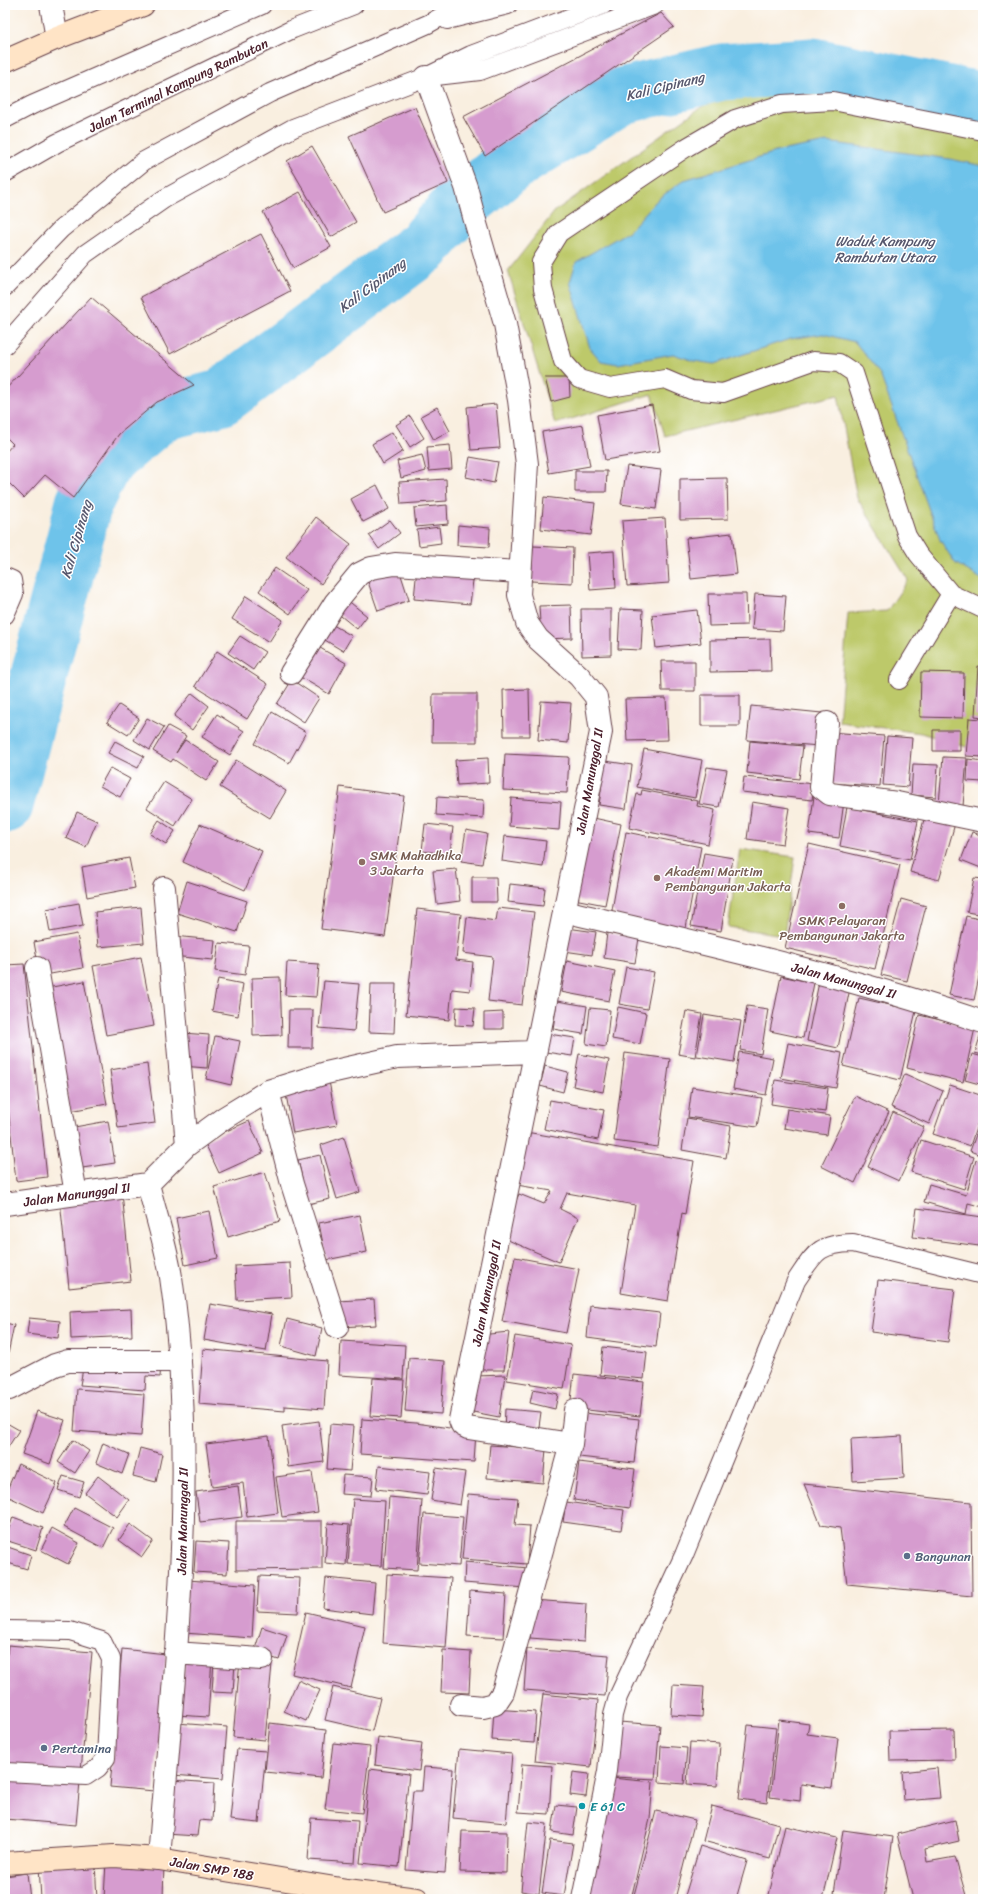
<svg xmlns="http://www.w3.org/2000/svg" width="988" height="1904" viewBox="0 0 988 1904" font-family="Sriracha,sans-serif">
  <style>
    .green { fill: #bdc96b; stroke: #84744b }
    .water { fill: #6ec3ea; stroke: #5c718a }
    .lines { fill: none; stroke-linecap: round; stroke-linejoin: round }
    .river { stroke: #6ec3ea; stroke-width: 57 }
    .building { fill: #d69ccf }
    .lane-casing { stroke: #643e46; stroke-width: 20 }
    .street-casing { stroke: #643e46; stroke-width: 24 }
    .secondary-casing { stroke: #643e46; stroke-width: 24 }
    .lane { stroke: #fff; stroke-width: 18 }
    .street { stroke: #fff; stroke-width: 22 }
    .secondary { stroke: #ffe4c6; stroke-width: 22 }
    .education-dot { fill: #8d6e63; stroke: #fff; stroke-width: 1.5 }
    .service-dot { fill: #5c6f8a; stroke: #fff; stroke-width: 1.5 }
    .culture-dot { fill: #0f9aa8; stroke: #fff; stroke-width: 1.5 }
    .labels { text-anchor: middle; stroke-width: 3; stroke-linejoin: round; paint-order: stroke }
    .street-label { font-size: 13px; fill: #4a1f2b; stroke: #fff }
    .education-label { font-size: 13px; fill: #785e54; stroke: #fff; text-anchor: start }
    .service-label { font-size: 13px; fill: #4e5e75; stroke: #fff; text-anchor: start }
    .culture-label { font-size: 13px; fill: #0d838f; stroke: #fff; text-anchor: start }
    .water-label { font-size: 14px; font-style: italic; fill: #57586e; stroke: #fff }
  </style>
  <rect width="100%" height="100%" fill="#fff"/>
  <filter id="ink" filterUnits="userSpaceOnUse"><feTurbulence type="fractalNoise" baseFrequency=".025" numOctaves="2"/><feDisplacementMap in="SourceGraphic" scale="8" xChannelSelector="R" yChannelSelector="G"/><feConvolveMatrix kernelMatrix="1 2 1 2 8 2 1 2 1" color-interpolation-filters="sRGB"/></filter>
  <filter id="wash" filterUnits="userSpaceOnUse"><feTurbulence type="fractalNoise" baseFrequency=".012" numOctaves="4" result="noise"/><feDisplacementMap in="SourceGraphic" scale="16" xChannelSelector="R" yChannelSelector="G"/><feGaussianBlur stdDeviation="0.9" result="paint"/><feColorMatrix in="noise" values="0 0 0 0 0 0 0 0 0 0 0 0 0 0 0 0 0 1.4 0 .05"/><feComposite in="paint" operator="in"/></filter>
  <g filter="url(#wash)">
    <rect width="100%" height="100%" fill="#f9efe0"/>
    <path class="green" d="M847 83 983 114V752L921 733 839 722 848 613 887 611 908 580 857 498 838 395 665 436 652 394 555 424 508 271 555 211 704 105 766 90 817 84Z
      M740 849 795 857 784 935 728 927Z"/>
    <path class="water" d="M827 142 950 159 983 166V580L955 563 940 540 880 374 855 342 823 334 790 339 714 364 694 361 673 354 618 364 601 361 590 348 570 282 576 262 629 231 658 199 684 180 779 151Z"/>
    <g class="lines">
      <path class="river" d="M5 805 84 503 104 462 161 413 220 398 424 246 455 210 512 163 621 96 722 72 813 66 983 101"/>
    </g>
    <g id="blocks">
      <path class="building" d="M661 13 674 27 485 156 463 117Z
        M415 107 448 183 383 212 349 136Z
        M312 146 356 222 331 237 287 161Z
        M300 192 331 247 293 268 263 212Z
        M261 234 290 291 170 354 141 297Z
        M91 297 194 385 157 402 119 434 73 498 45 475 24 498 5 479V453L13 444 5 436V390Z
        M545 378H569L570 397 551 402Z
        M496 404 500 448 471 450 467 407Z
        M652 405 660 451 605 460 597 415Z
        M437 407 450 431 434 440 421 416Z
        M410 416 424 438 410 447 396 425Z
        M583 425 590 466 549 473 542 432Z
        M392 432 403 451 383 464 372 444Z
        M450 445 452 469 429 471 427 447Z
        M422 455 426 471 401 478 397 461Z
        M470 457 498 462 494 483 466 477Z
        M627 466 661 470 656 509 621 504Z
        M575 471H607L606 492H575Z
        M727 478 728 519 680 520V479Z
        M446 479 447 501 401 504 399 482Z
        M377 485 389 509 363 522 351 499Z
        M544 497 595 503 591 535 541 529Z
        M447 505 448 524 416 527 414 508Z
        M316 517 351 544 321 584 286 557Z
        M665 518 669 583 627 586 622 521Z
        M390 520 400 533 379 549 369 535Z
        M458 525 490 528 489 547 457 545Z
        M439 527 441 543 419 546 417 530Z
        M732 533 737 574 691 579 686 538Z
        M533 546 573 548 572 583 531 581Z
        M614 551 616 588 590 590 587 553Z
        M275 568 307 590 290 614 259 591Z
        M417 568 474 573 470 604 414 599Z
        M399 569 409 600 378 611 367 579Z
        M708 594H746L747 625 709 626Z
        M755 594 786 596 783 631 752 629Z
        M246 596 283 620 269 642 232 619Z
        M346 599 367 616 357 629 336 612Z
        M571 605 572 638 541 639 539 606Z
        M581 609H611V655L582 656Z
        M620 609 643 610 641 650 618 649Z
        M697 610 701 643 656 648 652 615Z
        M328 622 352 636 343 651 320 637Z
        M240 636 265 652 253 670 228 653Z
        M770 639 771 671 710 672V640Z
        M315 645 346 663 329 694 297 675Z
        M217 651 268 684 247 719 195 686Z
        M661 661H695V691H662Z
        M978 666 983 667V717L975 716Z
        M921 672 964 673 963 718 920 717Z
        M292 680 319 698 304 722 277 704Z
        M529 689 530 736H504L503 690Z
        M192 693 209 706 192 730 174 716Z
        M433 694H477V742H432Z
        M701 695H740V726H701Z
        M666 698 668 740 627 741 625 699Z
        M541 701 571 703 568 743 538 740Z
        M119 705 139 718 128 735 107 722Z
        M751 706 822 713 819 746 747 740Z
        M272 712 306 732 289 763 255 744Z
        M217 714 244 731 230 755 202 737Z
        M147 718 164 727 150 750 134 740Z
        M969 718 983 719V757L966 756Z
        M168 726 186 736 176 753 185 740 219 762 206 781 173 759 171 762 153 751Z
        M933 730H960V751H933Z
        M829 732 884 736 880 786 826 783Z
        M887 736 912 738 908 787 883 785Z
        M115 741 144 756 138 768 108 753Z
        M750 741 803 746 799 779 747 773Z
        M644 749 702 760 695 798 637 787Z
        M505 754 569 757 567 793 503 790Z
        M943 757 967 758 963 806 939 804Z
        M488 758 489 783 457 785 455 760Z
        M968 759 983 761V782L967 781Z
        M236 760 286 791 270 818 220 787Z
        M605 761 632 765 626 809 599 805Z
        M913 764 938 765 936 797 911 795Z
        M707 767 727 770 719 807 699 804Z
        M110 768 130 779 120 797 100 786Z
        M744 777 814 784 812 800 742 792Z
        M164 782 192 799 175 826 147 808Z
        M340 787 404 796 385 937 321 929Z
        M642 790 698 801 697 806 715 810 708 844 629 828 637 794 641 795Z
        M814 796 844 801 839 838 809 834Z
        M437 797 484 800 483 818 436 815Z
        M511 798 561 802 559 830 509 826Z
        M752 802 789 808 783 844 747 839Z
        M847 807 918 821 910 860 840 846Z
        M77 812 97 821 86 847 66 838Z
        M926 812 956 820 939 880 910 872Z
        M589 817 621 824 605 905 574 899Z
        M159 820 175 831 166 844 150 834Z
        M200 824 262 851 245 890 183 862Z
        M425 824 453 827 450 854 422 851Z
        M466 830 487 834 482 864 461 861Z
        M626 832 701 847 685 933 616 915 612 910Z
        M972 832 983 836 981 868 961 860Z
        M505 836 546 841 543 867 502 861Z
        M809 844 900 865 875 969 785 948Z
        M704 853 733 858 721 931 691 926Z
        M129 858 135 888 87 897 82 867Z
        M456 869 460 901 437 904 433 871Z
        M472 877H496L497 902H472Z
        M974 878 983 879V915L967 912Z
        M187 881 247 901 237 932 177 913Z
        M510 884 545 888 543 906 508 902Z
        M901 899 926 906 907 981 881 975Z
        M79 903 83 926 50 932 46 909Z
        M141 907 144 943 98 947 95 912Z
        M498 908 534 912 522 1005 488 1001 493 957 463 953 467 917 496 921Z
        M417 909 461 914 456 960 473 962 470 991 452 989 449 1020 406 1015Z
        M966 916 983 920V958L974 1000 949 995Z
        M567 928 596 932 592 955 564 951Z
        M607 933 639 938 635 963 604 958Z
        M77 934 83 968 40 976 34 942Z
        M173 936 215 940 213 960 172 956Z
        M219 943 249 946 245 975 215 971Z
        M141 957 154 1026 106 1035 93 966Z
        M567 961 615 971 609 1001 561 992Z
        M287 962 319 964 316 997 285 995Z
        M24 964 47 1177 16 1181 5 1080V965Z
        M626 967 654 972 647 1009 619 1004Z
        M781 976 814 983 803 1038 770 1031Z
        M280 977 282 1035 253 1036 252 978Z
        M218 979 243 984 238 1016 212 1011Z
        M84 981 107 1104 70 1111 47 988Z
        M324 981 359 984 354 1031 319 1028Z
        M819 982 850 988 838 1048 807 1041Z
        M371 984H396L394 1033 369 1032Z
        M859 998 916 1011 900 1080 843 1066Z
        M557 1001 587 1006 583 1034 553 1029Z
        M747 1006 768 1009 761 1054 740 1050Z
        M456 1007 475 1008 473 1026 455 1025Z
        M618 1007 646 1013 640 1044 612 1039Z
        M590 1008 610 1010 606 1047 586 1044Z
        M289 1010H313L312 1048H288Z
        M686 1011 702 1014 695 1057 678 1054Z
        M503 1012V1029H484V1013Z
        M704 1015 741 1021 734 1062 697 1056Z
        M919 1015 975 1028 963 1082 907 1068Z
        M983 1027V1055L975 1053Z
        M183 1033 209 1035 207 1068 181 1066Z
        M542 1033 575 1038 572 1056 539 1051Z
        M215 1036 240 1041 231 1085 206 1079Z
        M788 1043 842 1053 836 1088 781 1078Z
        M739 1052 773 1058 766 1095 733 1089Z
        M625 1053 670 1059 658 1147 614 1141Z
        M579 1054 609 1060 603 1092 573 1086Z
        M972 1054 983 1057V1085L965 1080Z
        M147 1064 155 1123 118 1128 110 1070Z
        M545 1066 568 1072 563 1092 540 1086Z
        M905 1074 943 1091 929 1124 891 1107Z
        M775 1080 828 1088 825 1112 771 1104Z
        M329 1081 337 1125 293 1133 285 1089Z
        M950 1085 983 1096V1107L970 1146 933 1134Z
        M692 1087 762 1098 757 1127 688 1117Z
        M855 1096 889 1112 855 1183 821 1166Z
        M550 1100 604 1110 598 1140 544 1129Z
        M787 1109 830 1116 827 1135 784 1128Z
        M893 1112 924 1127 899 1181 868 1167Z
        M687 1118 731 1126 726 1158 682 1150Z
        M108 1121 115 1163 76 1169 69 1128Z
        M249 1121 263 1153 219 1173 204 1141Z
        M980 1124 983 1125V1156L970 1151Z
        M520 1131 694 1161 685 1214 682 1213 668 1301 621 1293 635 1205 567 1193 560 1209 578 1218 559 1262 501 1237 519 1194 544 1204 552 1191 511 1184Z
        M344 1137 360 1192 337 1199 321 1145Z
        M921 1140 974 1157 964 1189 911 1172Z
        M320 1155 330 1199 308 1204 298 1160Z
        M976 1160 983 1162V1207L968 1203 966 1214 924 1202 929 1184 966 1195Z
        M265 1172 280 1221 228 1237 214 1187Z
        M122 1193 131 1281 69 1288 60 1200Z
        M917 1208 983 1217 979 1246 913 1237Z
        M209 1211 218 1258 185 1265 176 1218Z
        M360 1215 367 1252 326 1260 319 1223Z
        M515 1257 579 1269 566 1333 502 1321Z
        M290 1263 292 1297 237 1300 235 1266Z
        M878 1280 955 1289 948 1342 871 1332Z
        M374 1299 376 1325 340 1327 338 1301Z
        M210 1304 272 1314 266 1351 204 1340Z
        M590 1305 660 1313 656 1347 587 1338Z
        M131 1309 132 1336 71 1339 70 1312Z
        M29 1318 60 1321 58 1338 27 1334Z
        M287 1319 322 1328 316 1356 281 1346Z
        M5 1323 14 1325 8 1354 5 1353Z
        M509 1332 504 1370H474L480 1335Z
        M515 1336 571 1345 564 1389 507 1380Z
        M341 1341 405 1345 403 1379 339 1375Z
        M603 1347 647 1352 644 1379 600 1375Z
        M203 1349 327 1361 324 1409 285 1406V1411L199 1404Z
        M409 1358 445 1361 441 1414 405 1411Z
        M161 1362 160 1377 146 1376 145 1390 80 1385 84 1363Z
        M574 1374 644 1382 640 1416 570 1408Z
        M505 1375 499 1417 468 1411 475 1376Z
        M373 1378 404 1380 401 1418 370 1416Z
        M77 1389 144 1394 141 1436 74 1431Z
        M533 1389 558 1394 555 1409 530 1403Z
        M505 1409 541 1412 538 1434 504 1431Z
        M37 1411 65 1420 50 1464 22 1454Z
        M584 1413 639 1419 634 1463 579 1457Z
        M362 1419 416 1423 476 1432 474 1462 360 1454Z
        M319 1421 324 1462 288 1467 282 1426Z
        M5 1422 19 1430 5 1452Z
        M330 1424 354 1426 350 1471 327 1469Z
        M269 1436 278 1513 247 1517 243 1483 212 1487 206 1444Z
        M902 1436 904 1478 853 1481 851 1439Z
        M73 1440 89 1451 75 1473 58 1462Z
        M103 1443 129 1454 122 1474 96 1463Z
        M490 1445 546 1449 543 1483 487 1478Z
        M140 1448 162 1454 156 1482 133 1476Z
        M579 1462 635 1469 630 1508 574 1500Z
        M18 1464 57 1483 43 1513 5 1495Z
        M379 1466 430 1472 427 1495 376 1489Z
        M436 1468 465 1472 460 1505 431 1500Z
        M312 1472 318 1512 282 1517 276 1477Z
        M343 1475 373 1477 371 1496 341 1494Z
        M63 1476 84 1482 79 1497 58 1490Z
        M98 1476 129 1500 117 1517 85 1493Z
        M804 1484 971 1502 972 1596 847 1584 840 1528 821 1525Z
        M238 1486 242 1517 200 1522 196 1492Z
        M468 1494 518 1498 515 1525 530 1526 527 1564 462 1559Z
        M389 1497 422 1500 417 1570 384 1568Z
        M353 1499 385 1501 381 1566 348 1564Z
        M566 1502 624 1510 621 1530 563 1522Z
        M74 1508 113 1528 103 1548 64 1527Z
        M424 1514 463 1517 459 1566 419 1563Z
        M13 1517 43 1528 36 1550 5 1540Z
        M236 1521H322V1569L236 1570Z
        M328 1523 349 1525 346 1565 325 1563Z
        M130 1524 153 1541 142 1557 119 1540Z
        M52 1528 79 1543 68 1564 41 1550Z
        M196 1541 229 1543 227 1574 194 1572Z
        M5 1546 31 1555 27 1569 5 1562Z
        M465 1562 528 1568 526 1588 464 1583Z
        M387 1574 451 1578 446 1648 383 1643Z
        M259 1576 300 1578 298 1613 257 1611Z
        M326 1578 375 1583 372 1614 323 1608Z
        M188 1580 255 1585 252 1638 184 1633Z
        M470 1591 506 1594 503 1638 467 1636Z
        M533 1600 586 1604 584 1642 530 1638Z
        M306 1612 365 1626 351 1688 292 1674Z
        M262 1627 287 1635 279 1660 254 1652Z
        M8 1645 92 1652 76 1825 5 1819V1677Z
        M122 1649 166 1654 154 1791 110 1787Z
        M527 1649 609 1655 605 1696 524 1690Z
        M443 1650 471 1652 469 1693 441 1692Z
        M186 1658H212L208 1717 177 1715Z
        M214 1661 235 1662 233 1693 212 1692Z
        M240 1661 272 1664 265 1740 233 1737Z
        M298 1680 320 1690 306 1721 284 1711Z
        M673 1685 704 1687 702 1717 671 1715Z
        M333 1687 380 1698 372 1731 325 1720Z
        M543 1694 598 1700 591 1767 535 1761Z
        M494 1709 536 1712 534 1743 492 1740Z
        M779 1720 809 1724 807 1734 838 1738 832 1788 801 1784 800 1801 770 1797Z
        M619 1722 660 1725 655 1779 614 1777Z
        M177 1723 227 1727 223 1779 173 1775Z
        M270 1723 326 1730 321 1778 265 1772Z
        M748 1725 776 1728 767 1803 739 1799Z
        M954 1730 955 1760 890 1761 889 1731Z
        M378 1737 422 1743 419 1771 375 1765Z
        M690 1742 720 1744 717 1786 687 1784Z
        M333 1743 370 1747 362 1813 325 1809Z
        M661 1746 687 1748 684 1784 659 1782Z
        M237 1749 266 1751 259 1823 230 1820Z
        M459 1749 512 1754 506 1823 453 1818Z
        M522 1764 552 1766 549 1814 518 1812Z
        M424 1767 453 1769 445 1873 406 1870 413 1791H422Z
        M937 1768 940 1798 904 1801 902 1772Z
        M370 1769 409 1774 399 1867 360 1863Z
        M573 1772 589 1774 586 1797 570 1795Z
        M611 1778 653 1782 650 1819 631 1899 586 1898Z
        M170 1780 214 1783 212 1821 199 1820 197 1836 166 1834Z
        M556 1805 577 1807 573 1835 552 1832Z
        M712 1806 779 1824 770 1859 703 1841Z
        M656 1811 695 1820 675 1899H648L634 1895Z
        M311 1818 358 1821 355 1863 308 1860Z
        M955 1820 959 1841 925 1849 927 1862 955 1857 967 1899H913L897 1834Z
        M528 1822 547 1824 539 1894 521 1891Z
        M785 1826 837 1838 823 1899H768Z
        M843 1830 893 1837 884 1899 834 1894Z
        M462 1831 507 1832 506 1873 460 1872Z
        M550 1840 573 1843 564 1896 542 1893Z
        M700 1846 747 1861 736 1899H684Z
        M106 1861 164 1863 163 1899H104Z
        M95 1863 97 1899H41L39 1866Z
        M27 1873 30 1899H5V1876Z"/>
    </g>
  </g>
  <g filter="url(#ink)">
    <use href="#blocks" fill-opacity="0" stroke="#643e46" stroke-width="1"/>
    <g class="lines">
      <g class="lane-casing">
        <path id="lane" d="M447 20 508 5
          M436 76 480 71 655 5
          M5 119 32 105 262 5
          M983 131 833 101 782 104 735 119 687 147 559 233 541 262 543 289 563 361 579 379 610 388 665 379 691 390 723 393 813 361 839 363 854 373 907 536 918 554 951 594 983 609
          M5 173 57 143 293 29 354 5
          M5 287 61 229 144 161 270 93 428 24 462 5
          M5 345 85 254 164 199 293 128 426 77 471 55 603 5
          M5 577 12 580 14 594 5 615
          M899 680 951 594
          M5 1630 70 1631 102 1641 111 1659 106 1758 98 1768 86 1776 5 1772
          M581 1899 607 1771 613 1715 618 1697 684 1555 796 1281C815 1253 817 1244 853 1243L983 1275"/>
      </g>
      <g class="street-casing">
        <path id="street" d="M51 5 57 38
          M426 77 466 187 474 217 505 324 519 400 527 464 519 595 527 623 538 639 579 676 596 697 601 732 460 1420 462 1425 468 1428 571 1444
          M291 673 335 603 359 574 371 568 395 564 519 572
          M827 723 821 787 830 794 897 803 983 821
          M164 888 187 1145
          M564 911C704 944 846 975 983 1022
          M37 968 76 1194
          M268 1091 292 1184 337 1327
          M148 1184C156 1215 166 1246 171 1277 199 1471 174 1666 159 1859
          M5 1204 148 1184 187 1145 224 1118 268 1091 326 1073 397 1057 534 1052
          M9 1389 55 1365 68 1361H180
          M175 1653 262 1659
          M461 1705 483 1707 495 1704 503 1692 571 1444 575 1410"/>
      </g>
      <g class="secondary-casing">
        <path id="secondary" d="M5 61 57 38 143 5
          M5 1863 114 1856 159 1859 347 1890 417 1899"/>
      </g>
      <use href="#lane" class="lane"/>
      <use href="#street" class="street"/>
      <use href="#secondary" class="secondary"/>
    </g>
  </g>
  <g class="education-dot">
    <circle cx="362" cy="862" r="4"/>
    <circle cx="657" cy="878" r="4"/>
    <circle cx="842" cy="906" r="4"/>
  </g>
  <g class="service-dot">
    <circle cx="907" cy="1556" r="4"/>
    <circle cx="44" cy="1748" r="4"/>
  </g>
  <circle class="culture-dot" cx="582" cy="1806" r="4"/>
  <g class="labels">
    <g class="street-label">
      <text transform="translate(178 85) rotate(-26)" y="5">Jalan Terminal Kampung Rambutan</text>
      <text transform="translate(589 781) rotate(-80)" y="5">Jalan Manunggal II</text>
      <text transform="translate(844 980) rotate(15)" y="5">Jalan Manunggal II</text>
      <text transform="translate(77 1194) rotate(-8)" y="5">Jalan Manunggal II</text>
      <text transform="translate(486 1293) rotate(-79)" y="5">Jalan Manunggal II</text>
      <text transform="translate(182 1521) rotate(-89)" y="5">Jalan Manunggal II</text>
      <text transform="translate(212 1868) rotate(10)" y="5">Jalan SMP 188</text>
    </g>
    <g class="education-label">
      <text x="370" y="860">SMK Mahadhika<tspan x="370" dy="15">3 Jakarta</tspan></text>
      <text x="665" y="876">Akademi Maritim<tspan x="665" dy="15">Pembangunan Jakarta</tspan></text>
      <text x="842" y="925" text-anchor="middle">SMK Pelayaran<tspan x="842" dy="15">Pembangunan Jakarta</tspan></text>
    </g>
    <g class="service-label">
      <text x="915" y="1561">Bangunan</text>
      <text x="52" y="1753">Pertamina</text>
    </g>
    <g class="culture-label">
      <text x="590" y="1811">E 61 C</text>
    </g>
    <g class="water-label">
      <text transform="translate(665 86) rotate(-14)" y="5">Kali Cipinang</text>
      <text x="885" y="246">Waduk Kampung<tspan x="885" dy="16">Rambutan Utara</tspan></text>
      <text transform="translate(372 285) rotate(-37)" y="5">Kali Cipinang</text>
      <text transform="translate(76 539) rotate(-74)" y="5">Kali Cipinang</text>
    </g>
  </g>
  <rect width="988" height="1904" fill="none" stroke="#fff" stroke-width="20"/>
</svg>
